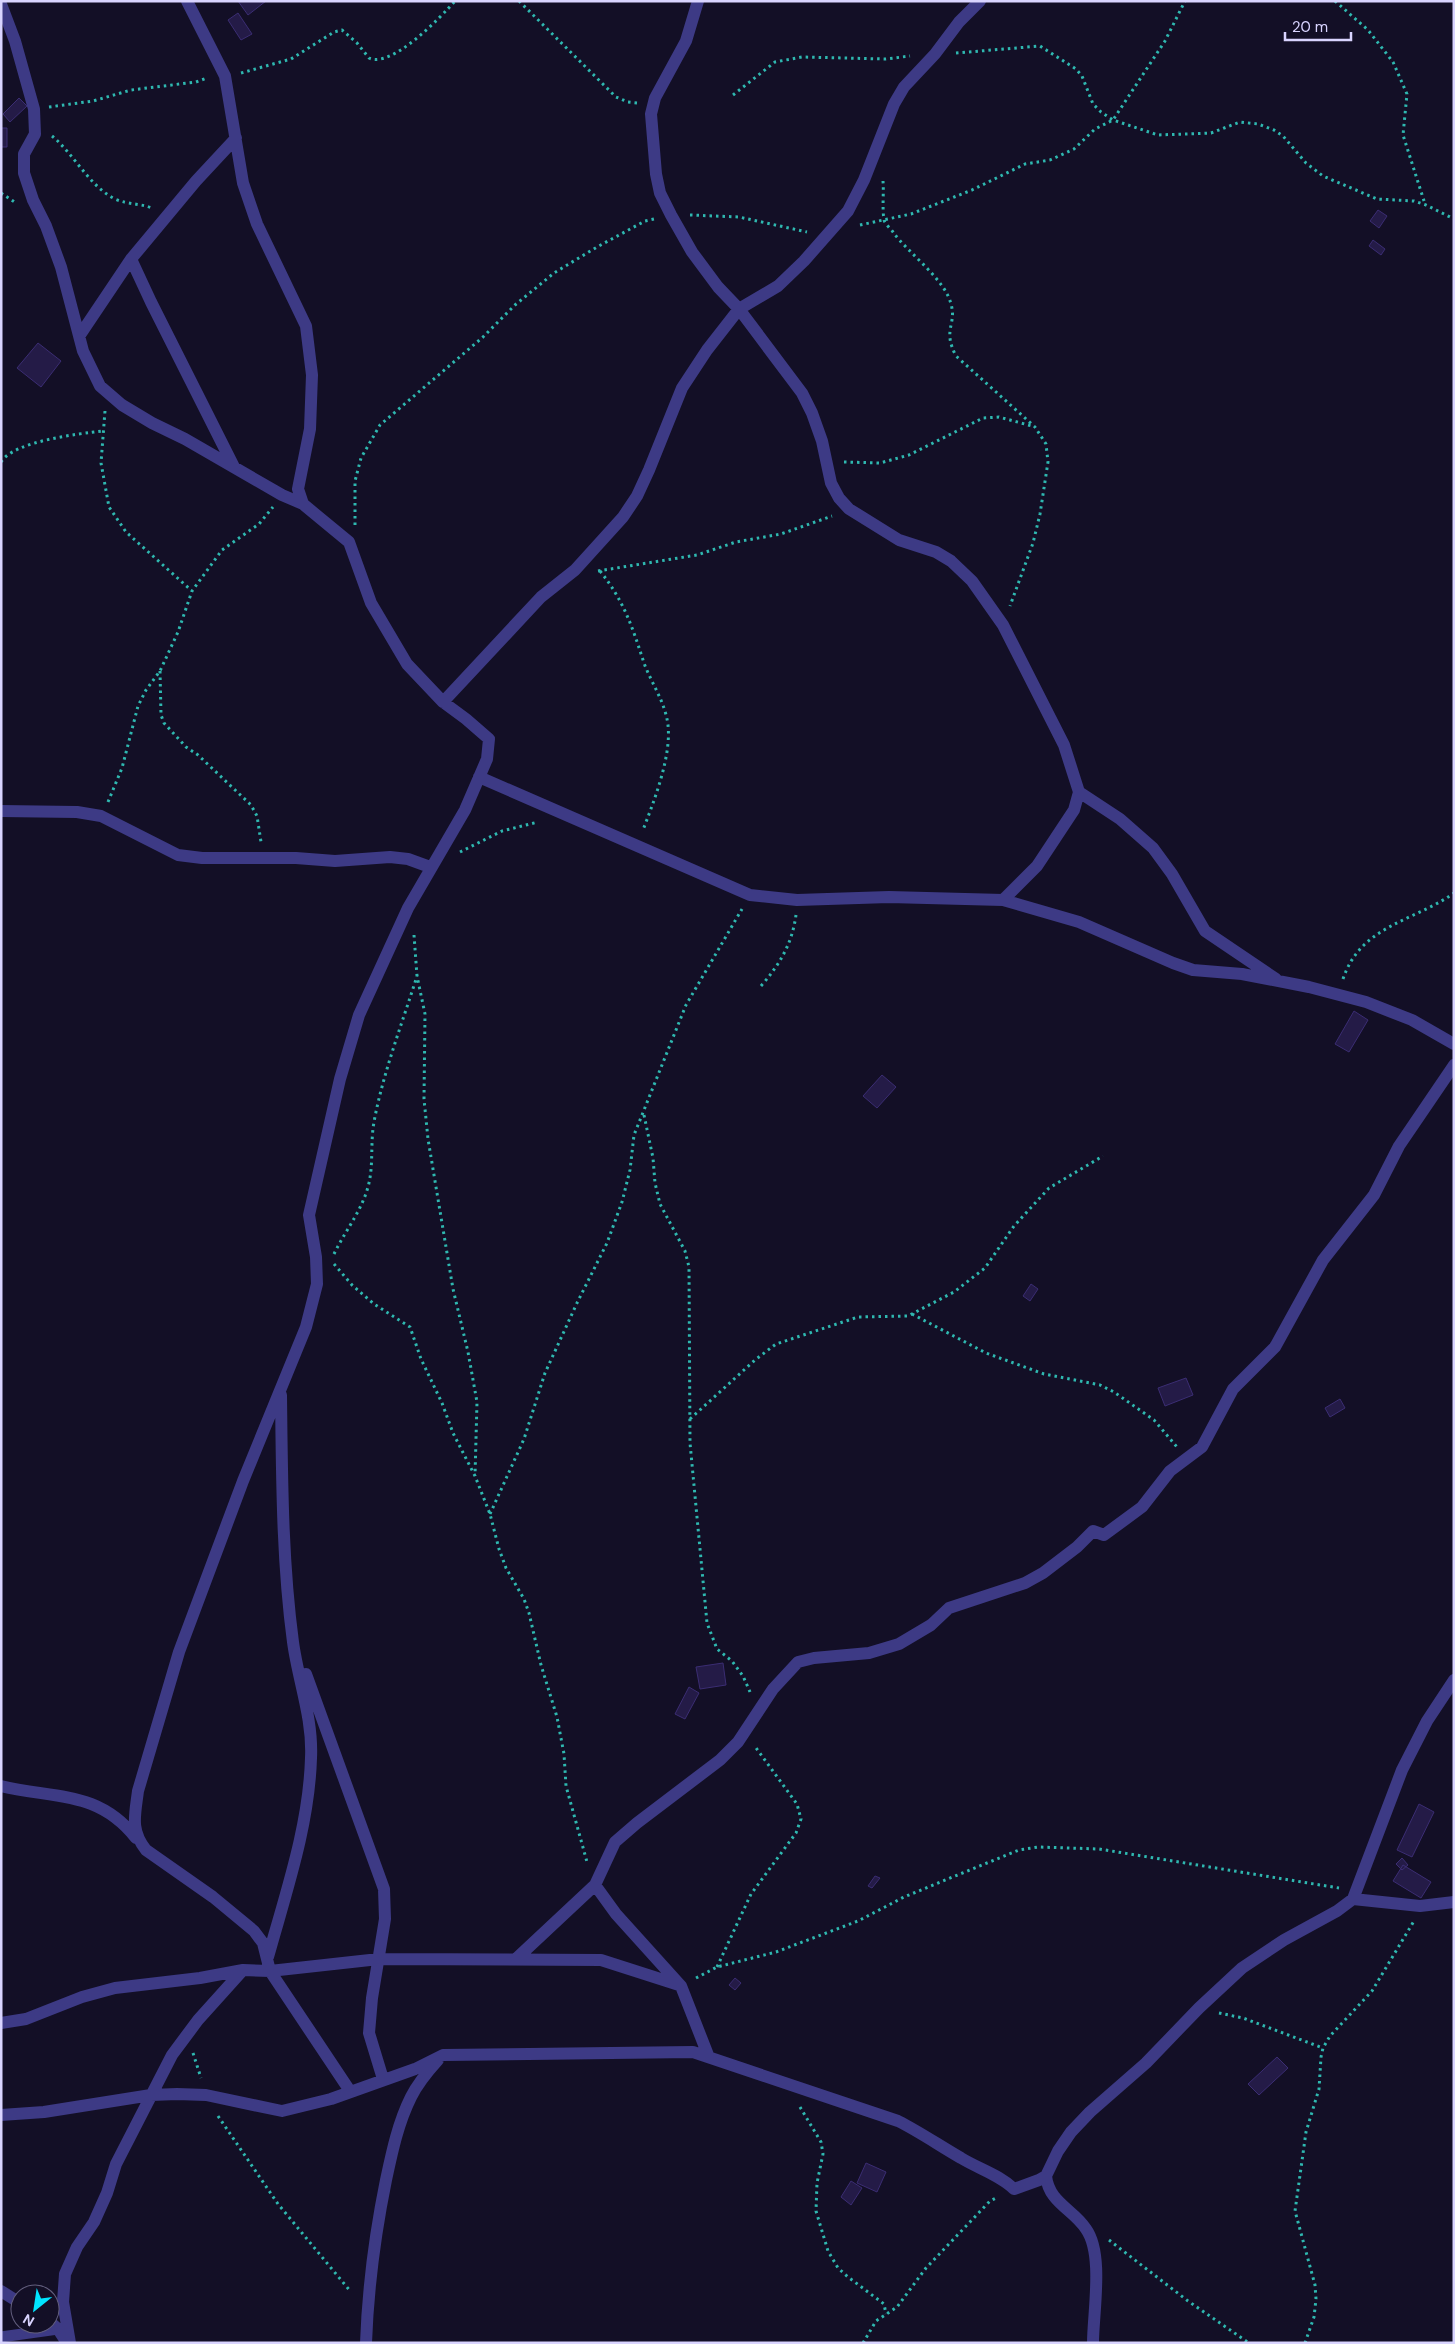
<svg xmlns="http://www.w3.org/2000/svg" width="1455" height="2344" viewBox="0 0 1455 2344" font-family="'DM Sans',sans-serif">
  <style>
    .building { fill: #241b47; stroke: #3b2d73 }
    .lines { fill: none; stroke-linecap: round; stroke-linejoin: round }
    .path { stroke: #2fb8b0; stroke-width: 3; stroke-dasharray: 2.5 4; stroke-linecap: butt }
    .lane { stroke: #3d3a85; stroke-width: 11 }
    .street { stroke: #3d3a85; stroke-width: 12 }
  </style>
  <rect width="100%" height="100%" fill="#130f26"/>
  <path class="building" d="M238 1H266L248 15Z
    M238 13 252 34 241 40 228 20Z
    M19 98 27 106 10 122 3 114Z
    M1 128H7V147H1Z
    M1378 210 1387 216 1379 228 1370 221Z
    M1373 240 1385 249 1381 255 1369 246Z
    M38 343 61 361 41 387 17 368Z
    M1354 1011 1368 1020 1349 1052 1335 1044Z
    M882 1075 896 1087 877 1108 863 1096Z
    M1031 1284 1038 1289 1030 1301 1023 1296Z
    M1186 1378 1193 1395 1165 1406 1158 1388Z
    M1340 1399 1345 1408 1330 1417 1325 1408Z
    M723 1663 726 1685 700 1689 696 1667Z
    M689 1687 699 1693 685 1719 675 1714Z
    M1419 1804 1434 1812 1412 1857 1397 1850Z
    M1402 1858 1408 1865 1402 1870 1396 1864Z
    M1403 1865 1431 1882 1421 1898 1393 1881Z
    M875 1876 880 1878 872 1888 868 1886Z
    M735 1978 741 1983 735 1990 729 1985Z
    M1277 2057 1288 2068 1259 2095 1248 2084Z
    M866 2163 886 2172 877 2192 857 2183Z
    M851 2181 862 2188 851 2205 841 2197Z"/>
  <g class="lines">
    <path class="path" d="M519 1 616 97 628 102 638 103
      M1335 1 1368 30 1393 62 1407 94 1403 135 1425 204
      M956 53 1040 46 1076 69 1082 76 1093 104 1101 112 1113 120 1158 135 1211 133 1240 122 1258 124 1274 130 1283 136 1306 163 1323 176 1377 199 1414 201 1426 205 1454 219
      M241 73 291 59 334 32 342 30 357 43 369 58C391 69 441 17 455 1
      M733 95 775 62 802 57 886 59 910 56
      M49 107 93 101 131 90 196 82 207 78
      M52 136C74 154 89 186 115 199 129 205 139 203 152 208
      M883 181C884 193 882 207 884 220 885 224 890 228 893 232 908 253 945 279 951 304 957 325 942 329 956 356L1035 427 1046 444 1048 462 1040 514 1033 543 1010 606
      M1 193 16 203
      M690 215 739 217 807 232
      M860 225 911 214 972 190 1025 164 1050 160 1074 149 1095 129 1113 120 1165 41 1185 1
      M105 411 101 463 109 507 126 532 192 591
      M1 462C14 441 78 434 102 431
      M844 462 880 463 909 455 983 418 999 417 1032 426
      M355 525V481L361 458 380 425 483 337 515 305 554 273 597 247 645 221 654 219
      M598 571 697 555 736 542 781 534 832 516
      M600 571C624 601 632 626 644 663 651 682 663 699 667 719 674 751 654 801 643 830
      M160 671 161 715 164 723 186 747 198 755 251 805 257 816 261 842
      M108 802 122 768 138 706 146 690 160 671 178 632 192 591 222 550 259 524 273 507
      M460 852 502 831 538 822
      M414 935 417 976 425 1014 424 1099 428 1139 453 1289 468 1352 477 1402 475 1476
      M1343 979C1361 925 1413 922 1454 893
      M761 986C780 964 792 944 796 915
      M644 1115 653 1158 655 1183 660 1204 685 1251 689 1267 690 1443 707 1623 717 1649 732 1661 743 1676 750 1692
      M334 1254C345 1231 361 1212 368 1187 374 1165 370 1144 374 1122 383 1073 402 1024 417 976
      M334 1264 352 1285 374 1304 410 1327 421 1359 442 1403 453 1433 475 1476 490 1514 499 1549 506 1568 524 1599 529 1613 541 1665 557 1717 564 1754 566 1786 587 1862
      M912 1314 986 1353 1044 1374 1100 1385 1114 1392 1154 1420 1177 1447
      M690 1419 755 1360 776 1344 858 1317 908 1316 954 1292 985 1268 1014 1226 1049 1188 1103 1156
      M490 1514 524 1439 545 1373 577 1303 607 1243 622 1202 630 1170 634 1135 686 1005 742 909
      M717 1967 751 1894 796 1833 801 1819 797 1804 754 1745
      M696 1978 717 1967 776 1952 858 1921 904 1897 960 1874 1019 1850 1038 1847 1099 1849 1339 1888
      M1219 2013 1243 2018 1323 2048
      M193 2053 201 2078
      M800 2107 821 2142 823 2154 817 2183 816 2211 828 2251 838 2268 848 2277 884 2304 886 2314
      M218 2116 278 2204 351 2292
      M1109 2240 1188 2301 1249 2343
      M863 2343 876 2321 897 2307 926 2268 990 2201 998 2197
      M1305 2343 1314 2317 1316 2299 1315 2285 1295 2211 1306 2132 1319 2089 1321 2057 1323 2048 1330 2036 1372 1991 1414 1921"/>
    <path class="lane" d="M1 2337 58 2329"/>
    <path class="street" d="M187 1 225 76 243 183 257 224 306 326 312 375 310 429 298 489 303 504 349 542 371 603 407 664 443 702 466 719 489 739 487 759 465 810 408 908 359 1015 340 1079 309 1215 316 1257 317 1284 306 1327 243 1481 179 1652 138 1791C135 1815 130 1830 146 1850L213 1897 254 1931 263 1943 270 1971 350 2091
      M698 1 686 41 655 98 651 114 656 174 660 193 671 215 692 252 718 287 739 309 802 393 812 413 822 441 831 483 839 498 849 509 899 540 936 552 951 561 972 581 1003 625 1064 745 1079 792 1074 810 1037 866 1003 900
      M1 4 15 41 34 109 35 134 24 154V173L33 200 46 226 61 267 83 351 100 386 122 405 152 423 185 439 282 495 303 504
      M131 259 151 302 234 467
      M80 335 131 259 196 181 236 138
      M443 702 541 597 575 570 623 517 637 496 649 470 682 388 707 350 739 309 778 286 804 261 848 211 864 180 894 104 904 87 935 54 959 22 980 1
      M479 777 750 895 797 900 889 897 1003 900 1079 922 1173 963 1193 970 1242 974 1309 987 1366 1002 1412 1020 1454 1044
      M1079 792 1120 819 1153 848 1172 874 1205 931 1276 979
      M1 811 77 812 101 816 178 855 202 858H296L335 861 390 857 408 859 430 867
      M306 1674 384 1889 385 1919 372 1998 369 2033 383 2079
      M1 1786C55 1799 98 1790 136 1838
      M1353 1899 1420 1906 1454 1902
      M268 1957C286 1892 309 1826 311 1758 313 1718 298 1680 293 1642 282 1560 282 1477 281 1395
      M517 1958 595 1885
      M1 2023 26 2019 82 1997 115 1988 200 1978 243 1970 270 1971 379 1959 601 1960 679 1985
      M708 2055 681 1986 616 1914 595 1885 615 1842 637 1823 720 1760 738 1742 773 1689 798 1662 814 1658 869 1653 899 1644 931 1625 949 1608 1025 1583 1043 1573 1077 1547 1093 1531 1104 1535 1142 1507 1170 1471 1202 1447 1233 1389 1275 1347 1323 1260 1374 1195 1399 1146 1454 1065
      M1 2115 44 2112 151 2095 177 2094 206 2095 282 2111 331 2099 415 2069 443 2055 693 2052 898 2121C920 2132 940 2146 961 2158 979 2169 1000 2175 1014 2189L1039 2180 1046 2176 1058 2151 1071 2132 1090 2112 1146 2063 1199 2008 1242 1968 1284 1940 1337 1911 1353 1899 1402 1770 1427 1721 1454 1680
      M1046 2176C1049 2203 1073 2209 1086 2229 1104 2254 1093 2313 1093 2343
      M1 2291 20 2303
      M50 2322 58 2329 67 2343
      M70 2343 63 2302 65 2274 77 2247 94 2222 107 2193 116 2164 172 2055 198 2020 243 1970
      M366 2343C368 2288 375 2234 386 2180 392 2152 398 2123 411 2097 418 2083 428 2071 438 2060"/>
  </g>
  <rect width="1455" height="2344" fill="none" stroke="#d9d4ff" stroke-width="5"/>
  <g transform="translate(35 2309) rotate(210)"><circle r="24" fill="#130f26" stroke="#625e7d"/>
  <path d="M0-4L9 19L0 12L-9 19Z" fill="#00e5ff"/>
  <text y="-8" font-size="14" font-weight="bold" text-anchor="middle" fill="#d9d4ff">N</text>
  </g>
  <path d="M1285 32v8h66v-8" fill="none" stroke="#d9d4ff" stroke-width="2.5"/>
  <text x="1292" y="32" font-size="15" fill="#d9d4ff" stroke="#130f26" stroke-width="4" paint-order="stroke">20 m</text>
</svg>
